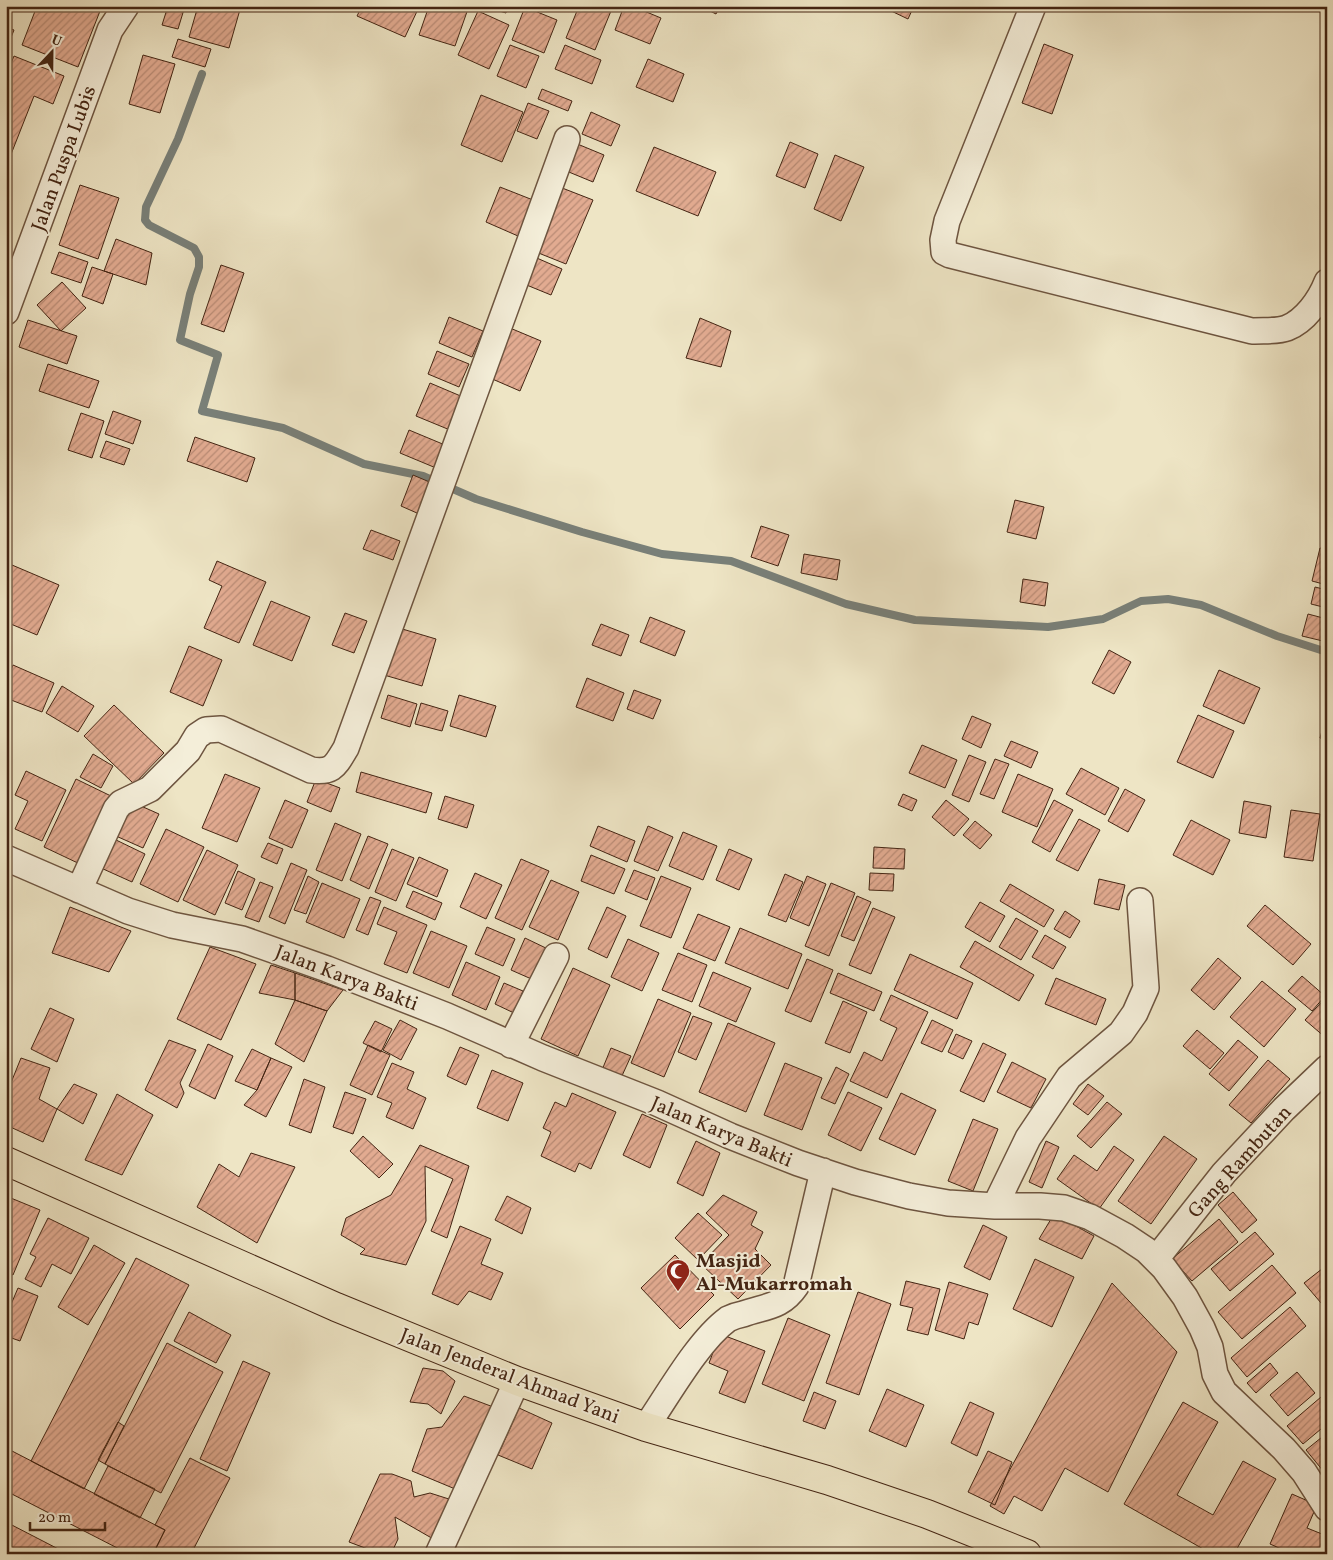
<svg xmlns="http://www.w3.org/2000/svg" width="1333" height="1560" viewBox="0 0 1333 1560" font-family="Vollkorn,serif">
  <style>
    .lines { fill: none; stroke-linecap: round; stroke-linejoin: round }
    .stream { stroke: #798079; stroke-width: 8 }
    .building { fill: url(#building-hatch); stroke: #442513 }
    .minor-casing { stroke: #6e5540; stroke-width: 28 }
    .highway-casing { stroke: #442513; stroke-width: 30 }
    .minor { stroke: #f4eed9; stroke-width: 25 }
    .highway { stroke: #eee5c5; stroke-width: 28 }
    .labels { text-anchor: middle; stroke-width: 4; stroke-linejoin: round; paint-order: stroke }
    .street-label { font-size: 20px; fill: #442513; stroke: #f4eed9 }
    .poi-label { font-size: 20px; font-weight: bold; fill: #442513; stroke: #f4eed9; text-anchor: start }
  </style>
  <defs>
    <pattern id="building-hatch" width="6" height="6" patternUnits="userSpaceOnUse" patternTransform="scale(1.25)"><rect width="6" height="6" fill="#e2ab91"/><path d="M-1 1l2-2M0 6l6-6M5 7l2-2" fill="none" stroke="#b98b75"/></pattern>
  </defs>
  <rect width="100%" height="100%" fill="#eee5c5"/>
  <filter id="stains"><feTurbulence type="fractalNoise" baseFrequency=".004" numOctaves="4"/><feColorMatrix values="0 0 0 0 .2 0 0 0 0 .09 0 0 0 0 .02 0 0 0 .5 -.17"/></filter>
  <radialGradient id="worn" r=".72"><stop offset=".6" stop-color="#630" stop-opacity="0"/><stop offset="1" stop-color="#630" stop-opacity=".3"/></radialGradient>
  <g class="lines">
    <path class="stream" d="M202 74 178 139 146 207 145 220 149 225 194 248 199 257V267L190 294 180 340 218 355 202 411 283 428 364 464 423 476 476 499 582 532 662 554 731 561 846 604 915 620 1048 627 1103 619 1141 601 1168 599 1201 605 1277 636 1327 652"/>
  </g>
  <path class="building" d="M37 6H102L78 67 22 45Z
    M168 6H185L178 29 162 25Z
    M198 6H241L229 48 189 37Z
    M362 6H418L419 7 405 37 357 16Z
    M429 6H469L455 46 419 35Z
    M483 6H508L506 13Z
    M579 6H613L595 50 566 38Z
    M624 6H632L661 18 650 44 615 30Z
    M700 6H720L716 14Z
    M889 6H914L908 19 887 9Z
    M525 7 557 20 544 53 512 40Z
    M478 11 509 25 489 69 458 55Z
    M6 27 14 30 6 50Z
    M178 39 211 49 205 67 172 57Z
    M1044 44 1073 55 1052 114 1022 103Z
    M510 45 539 56 526 88 497 76Z
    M565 45 601 60 592 84 555 69Z
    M143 55 175 64 160 113 129 104Z
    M14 56 64 76 53 104 34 96 6 167V75Z
    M648 59 684 74 673 102 636 87Z
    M542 89 572 101 568 111 538 99Z
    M481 95 523 112 502 162 461 145Z
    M528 103 549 111 537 139 517 131Z
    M591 112 620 125 611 146 582 134Z
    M790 142 818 154 805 188 776 176Z
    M575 143 604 155 593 182 564 170Z
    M654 147 716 172 698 216 636 191Z
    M835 155 864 167 841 221 814 209Z
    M80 185 119 198 98 259 59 245Z
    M557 186 593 200 566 264 531 250Z
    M500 187 533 200 518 236 486 222Z
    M116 239 152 253 146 285 104 271Z
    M59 252 88 262 81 283 51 273Z
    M523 252 562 269 551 295 512 279Z
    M221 265 244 273 224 332 201 324Z
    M92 267 113 274 103 304 82 296Z
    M62 282 86 308 61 331 37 305Z
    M449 317 483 331 472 357 439 343Z
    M700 318 731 331 721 367 686 358Z
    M28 320 77 336 67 364 19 347Z
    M510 328 541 341 520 391 490 378Z
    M437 351 469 364 459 387 428 374Z
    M48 364 99 381 89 408 39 391Z
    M430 383 463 397 450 430 416 416Z
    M113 411 141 421 133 444 105 434Z
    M81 413 104 421 92 458 68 450Z
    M409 430 445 445 436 468 400 453Z
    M195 437 255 458 247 482 187 461Z
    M106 441 130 449 124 465 100 457Z
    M413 475 439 486 426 517 401 506Z
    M1015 500 1044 507 1036 539 1007 532Z
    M761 526 789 535 778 566 751 557Z
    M371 530 400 541 393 560 363 549Z
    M1320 548 1327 549V585L1312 581Z
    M804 554 840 560 837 580 801 573Z
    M217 561 266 582 239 643 204 628 222 586 209 580Z
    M12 565 59 585 37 635 6 622V579Z
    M1023 579 1048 583 1045 606 1020 602Z
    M1315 587 1327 590V608L1311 604Z
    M271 601 310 617 292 661 253 645Z
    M345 613 367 621 354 653 332 645Z
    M1308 614 1327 619V642L1302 636Z
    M650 617 685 631 675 656 640 642Z
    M601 624 629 635 621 656 592 645Z
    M399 628 436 639 422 686 384 675Z
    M189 646 222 660 203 706 170 692Z
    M1109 650 1131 662 1114 694 1092 683Z
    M13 665 54 683 42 712 6 698V681Z
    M1219 670 1260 688 1244 724 1203 706Z
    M587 678 624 693 613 721 576 707Z
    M62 686 94 706 78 732 46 713Z
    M634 690 661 700 653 719 627 709Z
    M388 695 417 704 410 727 381 718Z
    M459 695 496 706 486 737 450 726Z
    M421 703 448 711 442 731 415 724Z
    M114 705 164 753 134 784 84 736Z
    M1327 712V740L1320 738Z
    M1198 715 1234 731 1213 778 1177 762Z
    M972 716 991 724 981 748 962 739Z
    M1011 741 1038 752 1031 768 1004 756Z
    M922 745 957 760 945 788 909 773Z
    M93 754 113 766 101 788 80 777Z
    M969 755 986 762 969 802 952 795Z
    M995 759 1009 764 994 799 980 794Z
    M1081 768 1119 788 1105 815 1066 794Z
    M26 771 66 790 42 841 15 829 28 801 15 795Z
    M361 772 432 793 426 813 356 792Z
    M225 774 260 788 237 842 202 828Z
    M1018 774 1053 789 1037 827 1002 812Z
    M76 779 113 797 82 865 44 847Z
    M316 779 340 788 331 812 307 802Z
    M1125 789 1145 800 1128 832 1108 821Z
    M903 794 917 800 912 811 898 805Z
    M445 796 474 805 467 828 438 819Z
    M285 800 308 810 292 848 269 838Z
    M946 800 969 819 954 836 932 817Z
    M1054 800 1073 810 1050 852 1032 842Z
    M1244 801 1271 806 1266 838 1239 833Z
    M132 802 159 814 143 848 116 836Z
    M1291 810 1320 814 1313 861 1284 857Z
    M1079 819 1100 830 1078 871 1056 860Z
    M1191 820 1230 840 1213 875 1173 855Z
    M975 821 992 835 980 849 963 835Z
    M335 823 361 834 342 881 316 870Z
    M598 826 635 841 627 862 590 846Z
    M648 826 673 837 658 871 634 861Z
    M166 829 204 847 178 902 140 884Z
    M683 832 717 846 703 880 669 866Z
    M368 836 388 844 369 889 350 880Z
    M114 839 145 854 132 882 101 868Z
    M268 843 283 849 277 864 261 857Z
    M874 847 905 849 904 869 873 868Z
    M392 849 414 858 396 901 375 892Z
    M729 849 752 859 739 890 716 880Z
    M207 850 238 865 215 915 183 900Z
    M591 855 625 869 614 894 581 881Z
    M419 857 448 870 437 897 407 884Z
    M521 859 549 871 522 930 495 918Z
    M291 863 307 870 285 924 269 917Z
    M634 870 655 878 647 900 625 891Z
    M238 871 255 879 242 910 225 903Z
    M475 873 502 885 486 919 460 907Z
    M870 873 894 874 893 891 869 890Z
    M785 874 803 882 786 922 768 915Z
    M308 876 319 882 306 914 294 910Z
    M661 876 691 888 671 938 640 926Z
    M807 876 826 884 809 926 790 918Z
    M1099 879 1125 885 1119 910 1094 904Z
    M551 880 579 892 558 940 529 927Z
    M260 882 273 887 259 922 245 917Z
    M322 883 360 899 344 938 306 922Z
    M831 883 855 893 829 956 805 946Z
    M1010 884 1054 910 1044 927 1000 901Z
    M413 891 442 903 435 920 406 907Z
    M857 896 871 902 854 941 841 936Z
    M370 897 381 901 368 935 356 930Z
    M980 902 1005 916 990 942 965 927Z
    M1265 905 1311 944 1293 965 1247 926Z
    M70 907 131 931 109 972 52 953Z
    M384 907 427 925 407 973 384 964 397 932 377 924Z
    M607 907 626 916 607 958 588 949Z
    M873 908 895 917 871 974 849 965Z
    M1065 911 1080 921 1070 938 1054 929Z
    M698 914 730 927 715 961 683 948Z
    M1016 918 1038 931 1021 960 999 947Z
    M487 927 515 939 503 966 475 954Z
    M740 928 802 954 788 989 725 963Z
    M431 931 467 946 449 988 413 973Z
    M1045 935 1066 947 1053 969 1032 957Z
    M525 938 550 950 536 981 511 970Z
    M628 939 659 953 642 991 611 977Z
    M975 941 1034 975 1019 1001 960 967Z
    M210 947 256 964 221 1040 177 1019Z
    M678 953 707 965 692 1002 662 990Z
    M910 954 973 983 957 1019 894 990Z
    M1218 958 1241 978 1214 1010 1191 990Z
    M807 959 833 970 811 1022 785 1011Z
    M466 962 500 977 486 1010 452 995Z
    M271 965 295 973V1000L259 993Z
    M573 968 610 985 578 1056 541 1039Z
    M713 972 751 988 736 1022 699 1006Z
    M295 973 343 990 327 1011 295 1000Z
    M838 973 882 992 874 1011 830 993Z
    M1302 976 1325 996 1312 1011 1288 991Z
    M1056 978 1106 999 1096 1025 1045 1004Z
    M1262 981 1296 1009 1264 1047 1230 1017Z
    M504 983 523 991 514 1013 495 1004Z
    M891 995 928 1012 887 1098 850 1081 864 1052 882 1061 897 1028 880 1020Z
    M1327 996V1036L1326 1038 1305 1020Z
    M658 999 691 1013 664 1077 631 1063Z
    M295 1000 327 1011 304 1062 275 1044Z
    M843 1001 867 1012 850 1053 825 1043Z
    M50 1008 74 1019 57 1062 31 1049Z
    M693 1016 712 1023 696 1060 678 1052Z
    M400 1020 417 1029 401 1060 383 1050Z
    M932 1020 953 1030 942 1052 921 1043Z
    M375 1021 392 1029 381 1052 363 1043Z
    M728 1023 775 1043 746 1112 699 1092Z
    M1197 1030 1224 1053 1210 1069 1183 1046Z
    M956 1034 972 1041 963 1059 948 1052Z
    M169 1040 196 1050 180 1083 184 1093 177 1108 145 1090Z
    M1238 1040 1258 1057 1229 1091 1209 1074Z
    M983 1043 1006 1054 984 1102 960 1091Z
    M208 1044 233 1056 215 1099 189 1086Z
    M368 1045 390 1055 372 1095 350 1085Z
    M460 1047 479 1055 466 1085 447 1076Z
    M611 1048 631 1056 621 1078 602 1070Z
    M252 1049 271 1058 257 1090 235 1081Z
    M21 1058 50 1068 39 1099 57 1109 43 1142 6 1125V1095Z
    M271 1058 292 1067 266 1117 244 1105 257 1090Z
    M1268 1060 1290 1079 1251 1123 1229 1105Z
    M1012 1062 1046 1079 1031 1108 997 1092Z
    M392 1063 414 1072 407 1089 426 1098 413 1129 386 1117 392 1103 377 1097Z
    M785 1063 822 1078 802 1130 764 1115Z
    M836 1067 849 1074 835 1104 821 1098Z
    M492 1070 523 1083 508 1121 477 1108Z
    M304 1079 325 1087 311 1133 289 1125Z
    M74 1084 97 1094 83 1124 57 1109Z
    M1088 1084 1104 1096 1088 1115 1073 1104Z
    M345 1092 366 1099 353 1134 333 1127Z
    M848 1092 882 1108 861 1151 828 1135Z
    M572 1093 616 1112 591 1169 579 1163 575 1172 541 1156 551 1132 543 1128 555 1102 566 1107Z
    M901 1093 936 1110 915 1155 879 1139Z
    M117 1094 153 1115 122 1175 85 1160Z
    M1107 1102 1122 1114 1091 1148 1077 1136Z
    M642 1114 667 1125 650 1168 623 1155Z
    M973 1119 998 1129 973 1191 948 1181Z
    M363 1136 393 1164 379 1178 350 1151Z
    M1164 1136 1197 1159 1151 1224 1118 1201Z
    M696 1141 720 1153 703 1196 677 1183Z
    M1046 1141 1059 1147 1042 1188 1029 1182Z
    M420 1145 469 1166 447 1238 431 1231 453 1179 425 1166 426 1221 406 1265 360 1254 365 1249 341 1235 346 1218 391 1195Z
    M1114 1146 1134 1160 1099 1209 1057 1179 1074 1155 1097 1171Z
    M251 1153 295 1167 257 1243 197 1207 219 1164 239 1177Z
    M1233 1192 1257 1220 1242 1233 1218 1205Z
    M723 1195 757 1212 751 1225 763 1232 755 1249 771 1265 738 1299 701 1264 729 1235 706 1213Z
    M6 1196 40 1210 13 1275 6 1272Z
    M507 1196 531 1208 522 1234 495 1220Z
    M698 1213 722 1235 698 1260 675 1238Z
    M1054 1214 1094 1236 1082 1259 1039 1239Z
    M48 1218 89 1238 71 1274 52 1264 41 1287 25 1279 36 1257 30 1254Z
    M1219 1219 1238 1242 1192 1281 1172 1259Z
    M983 1225 1007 1237 990 1280 964 1267Z
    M460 1226 491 1239 481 1264 503 1273 491 1300 469 1291 458 1305 432 1294Z
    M1255 1232 1274 1254 1230 1291 1211 1269Z
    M94 1245 125 1263 88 1325 58 1307Z
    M675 1255 714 1295 680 1329 641 1288Z
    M136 1258 189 1285 84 1489 31 1461Z
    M1035 1259 1074 1277 1052 1327 1013 1309Z
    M1272 1265 1296 1293 1242 1339 1218 1312Z
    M1327 1265V1310L1304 1283Z
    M906 1281 940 1289 928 1335 907 1330 913 1308 900 1305Z
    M949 1282 988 1294 978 1325 969 1322 964 1339 935 1330Z
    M1112 1283 1177 1352 1108 1492 1065 1468 1042 1511 1014 1496 1004 1514 990 1506Z
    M18 1288 38 1296 20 1341 6 1336V1316Z
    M858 1292 891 1304 859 1395 826 1383Z
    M1290 1307 1306 1326 1247 1377 1231 1358Z
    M189 1312 231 1335 216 1363 174 1341Z
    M788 1318 830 1335 804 1401 762 1384Z
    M720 1334 765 1351 745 1403 719 1393 728 1371 709 1363Z
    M167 1343 223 1372 161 1493 105 1464Z
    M243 1361 270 1373 227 1471 200 1459Z
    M1270 1363 1278 1373 1256 1393 1247 1383Z
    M423 1368 443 1371 455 1381 441 1414 428 1404 410 1402Z
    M1297 1372 1315 1393 1288 1416 1270 1395Z
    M887 1389 924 1405 906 1447 869 1431Z
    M814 1392 836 1401 825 1429 803 1421Z
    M464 1396 496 1408 460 1491 412 1471 427 1429 442 1427Z
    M1321 1397 1327 1404V1424L1303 1444 1287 1426Z
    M970 1402 994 1413 977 1456 951 1443Z
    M1183 1402 1218 1422 1177 1495 1213 1515 1243 1461 1276 1479 1234 1554H1212L1124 1504Z
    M519 1408 552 1423 532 1469 498 1455Z
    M118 1422 124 1426 105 1464 98 1460Z
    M1327 1433V1469L1324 1472 1306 1450Z
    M12 1451 165 1530 153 1554H129L6 1491V1462Z
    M988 1451 1012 1462 995 1505 968 1492Z
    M190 1458 230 1478 191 1554H153L165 1530 155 1525Z
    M108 1466 155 1489 140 1518 94 1494Z
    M380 1474H392L411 1481 414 1497 430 1493 452 1500 442 1544 395 1517 398 1539 391 1554H381L349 1542Z
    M1292 1494 1317 1505 1307 1528 1327 1536 1320 1554H1287L1288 1552 1270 1544Z
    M6 1522 68 1554H6Z"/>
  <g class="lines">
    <g class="minor-casing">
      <path id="minor" d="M1033 6 947 221 943 240 944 252 950 255 1252 331C1262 330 1277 332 1287 328 1305 321 1320 300 1327 282
        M6 312 110 30 126 6
        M6 858 128 911 172 925 242 939 327 969 447 1016 543 1058 657 1103 730 1136 798 1163 855 1182 909 1196 948 1203 995 1206H1040L1064 1208 1090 1217 1125 1236 1146 1250 1164 1268 1185 1297 1202 1328 1210 1347 1215 1374 1224 1392 1284 1449 1304 1472 1327 1508
        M79 890 116 809 121 803 150 789 188 751 197 736 206 730 221 729 311 770C333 773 335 766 346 748L567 139
        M511 1045 556 956
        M995 1206 1028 1138 1069 1077 1121 1033 1135 1013 1146 988 1140 901
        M1156 1259 1224 1173 1284 1109 1327 1068
        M646 1427C668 1395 698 1341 728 1319 732 1317 738 1315 743 1314 765 1306 781 1308 796 1286L823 1171
        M438 1554 517 1381"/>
    </g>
    <g class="highway-casing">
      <path id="highway" d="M6 1161 336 1307 517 1381 646 1427 827 1480 927 1514 1027 1554"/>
    </g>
    <use href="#minor" class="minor"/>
    <use href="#highway" class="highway"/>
  </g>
  <defs>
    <g id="mosque-pin" transform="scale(1.25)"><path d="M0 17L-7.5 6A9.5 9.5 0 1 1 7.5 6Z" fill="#8f2418" stroke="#f4eed9"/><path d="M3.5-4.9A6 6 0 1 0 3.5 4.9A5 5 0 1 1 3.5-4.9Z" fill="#fff"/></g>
  </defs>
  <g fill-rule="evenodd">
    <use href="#mosque-pin" x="678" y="1271"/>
  </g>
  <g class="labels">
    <g class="street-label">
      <text transform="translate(63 158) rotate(-70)" y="7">Jalan Puspa Lubis</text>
      <text transform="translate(347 977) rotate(21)" y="7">Jalan Karya Bakti</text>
      <text transform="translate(722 1131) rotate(23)" y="7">Jalan Karya Bakti</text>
      <text transform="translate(1239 1161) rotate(-48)" y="7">Gang Rambutan</text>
      <text transform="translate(510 1375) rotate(21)" y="7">Jalan Jenderal Ahmad Yani</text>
    </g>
    <g class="poi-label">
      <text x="696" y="1267">Masjid<tspan x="696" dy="23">Al-Mukarromah</tspan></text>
    </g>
  </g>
  <rect width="1333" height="1560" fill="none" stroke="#eee5c5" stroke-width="25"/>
  <rect x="8" y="8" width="1318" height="1545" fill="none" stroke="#442513" stroke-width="2.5"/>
  <rect x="12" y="12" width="1308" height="1535" fill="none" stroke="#442513"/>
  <g transform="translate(52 52) rotate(22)" stroke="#f4eed9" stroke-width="4" paint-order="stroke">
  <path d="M0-4L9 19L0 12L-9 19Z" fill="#442513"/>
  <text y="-8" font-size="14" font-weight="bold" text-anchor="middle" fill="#442513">U</text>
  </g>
  <path d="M30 1522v8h75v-8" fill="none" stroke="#442513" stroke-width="2.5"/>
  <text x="38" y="1522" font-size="15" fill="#442513" stroke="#f4eed9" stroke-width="4" paint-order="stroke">20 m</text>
  <rect width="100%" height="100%" filter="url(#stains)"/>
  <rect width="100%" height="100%" fill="url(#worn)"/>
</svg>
